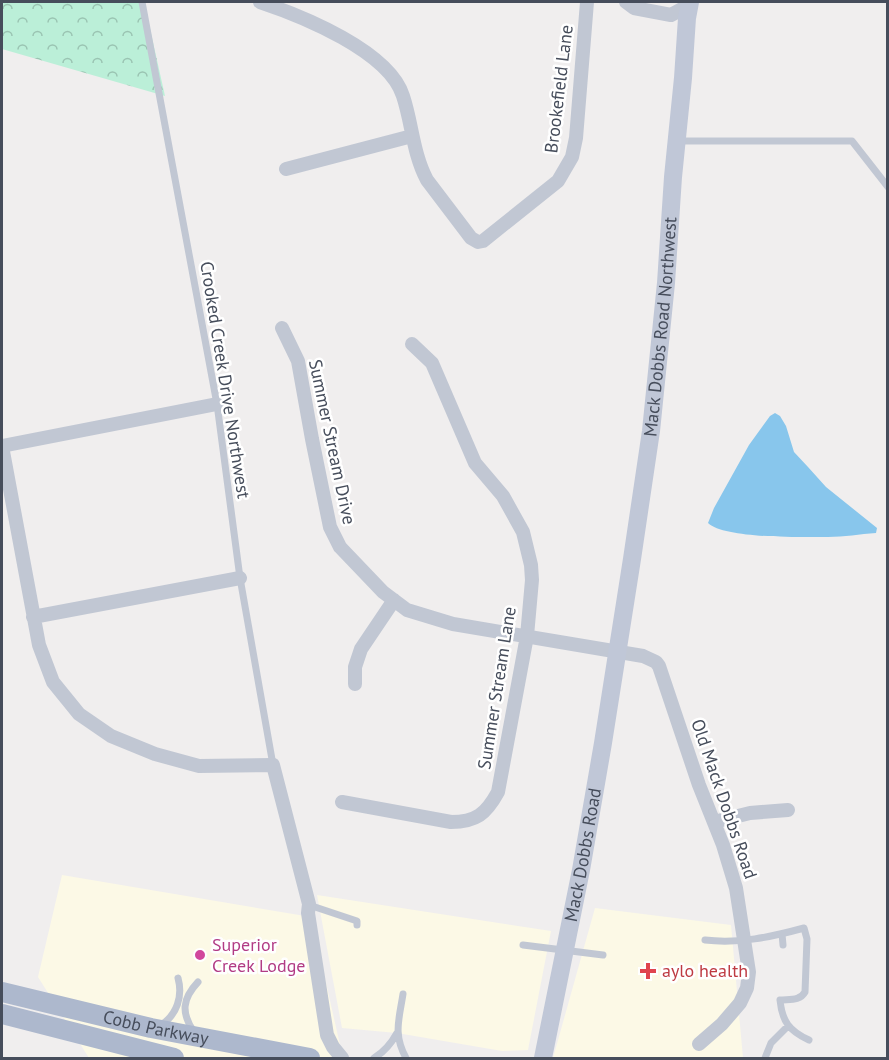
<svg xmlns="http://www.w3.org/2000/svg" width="889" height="1060" viewBox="0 0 889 1060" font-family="'PT Sans',sans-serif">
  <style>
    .commercial { fill: #fcf9e6 }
    .forest { fill: url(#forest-crowns) }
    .water { fill: #88c6ec }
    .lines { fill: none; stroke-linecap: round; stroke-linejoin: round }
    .lane { stroke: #c1c7d3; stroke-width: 7 }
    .street { stroke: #c1c7d3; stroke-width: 14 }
    .secondary { stroke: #c0c7d7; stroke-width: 18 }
    .primary { stroke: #adb8cd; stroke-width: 20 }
    .hotel-dot { fill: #d1479c; stroke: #fff; stroke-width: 2 }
    .health-dot { fill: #e0444e; stroke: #fff; stroke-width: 2 }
    .labels { text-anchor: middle; stroke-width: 5; stroke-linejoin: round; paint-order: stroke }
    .street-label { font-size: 18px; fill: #464d5b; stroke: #fff }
    .hotel-label { font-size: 18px; fill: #b23c85; stroke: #fff; text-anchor: start }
    .health-label { font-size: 18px; fill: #be3a42; stroke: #fff; text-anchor: start }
  </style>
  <defs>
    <pattern id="forest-crowns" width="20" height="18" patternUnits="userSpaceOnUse" patternTransform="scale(1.5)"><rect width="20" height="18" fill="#bbefd8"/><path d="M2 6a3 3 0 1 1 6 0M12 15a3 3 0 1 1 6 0" fill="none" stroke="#9ac4b2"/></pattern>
  </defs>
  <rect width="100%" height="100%" fill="#f0eeee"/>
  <path class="commercial" d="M62 875 311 917 343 1058H89L38 977Z
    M317 895 551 931 528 1050 502 1051 397 1033 342 1028Z
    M595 908 731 925 743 1058H553Z"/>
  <path class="forest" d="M2 2H144L165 96 2 49Z"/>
  <path class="water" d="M775 413 780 416 786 426 794 452 808 467 826 487 877 528 876 533C860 534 844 537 828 537 803 537 725 539 708 523L714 508 749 445 770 416Z"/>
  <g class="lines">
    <path class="lane" d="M142 2 217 404 240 578 273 765
      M679 141H852L888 187
      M309 905 357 921V925
      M782 934 783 945
      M705 940C739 944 771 937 804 928L807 939 805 992C800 1001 790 999 780 1000 782 1021 789 1031 809 1040
      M523 945 603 955
      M403 994C399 1020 393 1034 406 1058
      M161 1025C177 1015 183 996 178 978
      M194 1032C181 1013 182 999 198 982
      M374 1058C384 1052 391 1044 397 1033
      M765 1058 771 1043 788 1026"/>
    <path class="street" d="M260 2C302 16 389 51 403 96 412 123 413 154 427 180L471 238 478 242 483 241 558 181 572 157 576 138 587 2
      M626 2 634 8 671 15 682 9
      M286 169 412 136
      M282 328 298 361 312 439 330 527 340 547 383 592 407 610 453 624 643 656 656 662 659 666 699 785 723 845 736 888 749 972 747 988 740 1003 722 1024 699 1044
      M2 446 39 645 53 682 79 714 111 736 155 754 199 766 273 765 309 904 308 913 327 1035 333 1047 342 1058
      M2 446 217 404
      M33 617 240 578
      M355 684V667L361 649 394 600
      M342 802 451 822C476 822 486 814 498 792L527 636 532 580 531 565 523 532 503 496 475 463 432 363 412 344
      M714 822 750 813 788 810"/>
    <path class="secondary" id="s1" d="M543 1058 581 870 603 743 632 559 651 431 666 283 673 177 683 78 687 18 690 2"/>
    <g class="primary">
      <path id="s2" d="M2 992 151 1028 310 1058"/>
      <path d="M2 1014 174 1058"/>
    </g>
  </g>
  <circle class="hotel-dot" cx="200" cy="955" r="6"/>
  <path class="health-dot" d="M645 962h6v6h6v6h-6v6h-6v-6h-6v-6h6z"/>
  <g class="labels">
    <g class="street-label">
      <text transform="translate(559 89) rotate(-83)" y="6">Brookefield Lane</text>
      <text dy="6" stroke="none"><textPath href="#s1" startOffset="741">Mack Dobbs Road Northwest</textPath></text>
      <text transform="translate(225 380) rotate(81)" y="6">Crooked Creek Drive Northwest</text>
      <text transform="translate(332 442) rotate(78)" y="6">Summer Stream Drive</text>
      <text transform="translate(497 688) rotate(-81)" y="6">Summer Stream Lane</text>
      <text transform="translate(724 799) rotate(71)" y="6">Old Mack Dobbs Road</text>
      <text dy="6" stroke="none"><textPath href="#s1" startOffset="207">Mack Dobbs Road</textPath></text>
      <text dy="6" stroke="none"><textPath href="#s2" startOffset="158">Cobb Parkway</textPath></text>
    </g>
    <g class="hotel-label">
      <text x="212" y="951">Superior<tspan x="212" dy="21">Creek Lodge</tspan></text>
    </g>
    <g class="health-label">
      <text x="662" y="977">aylo health</text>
    </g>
  </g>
  <rect width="889" height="1060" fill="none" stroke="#464d5b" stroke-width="6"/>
</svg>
